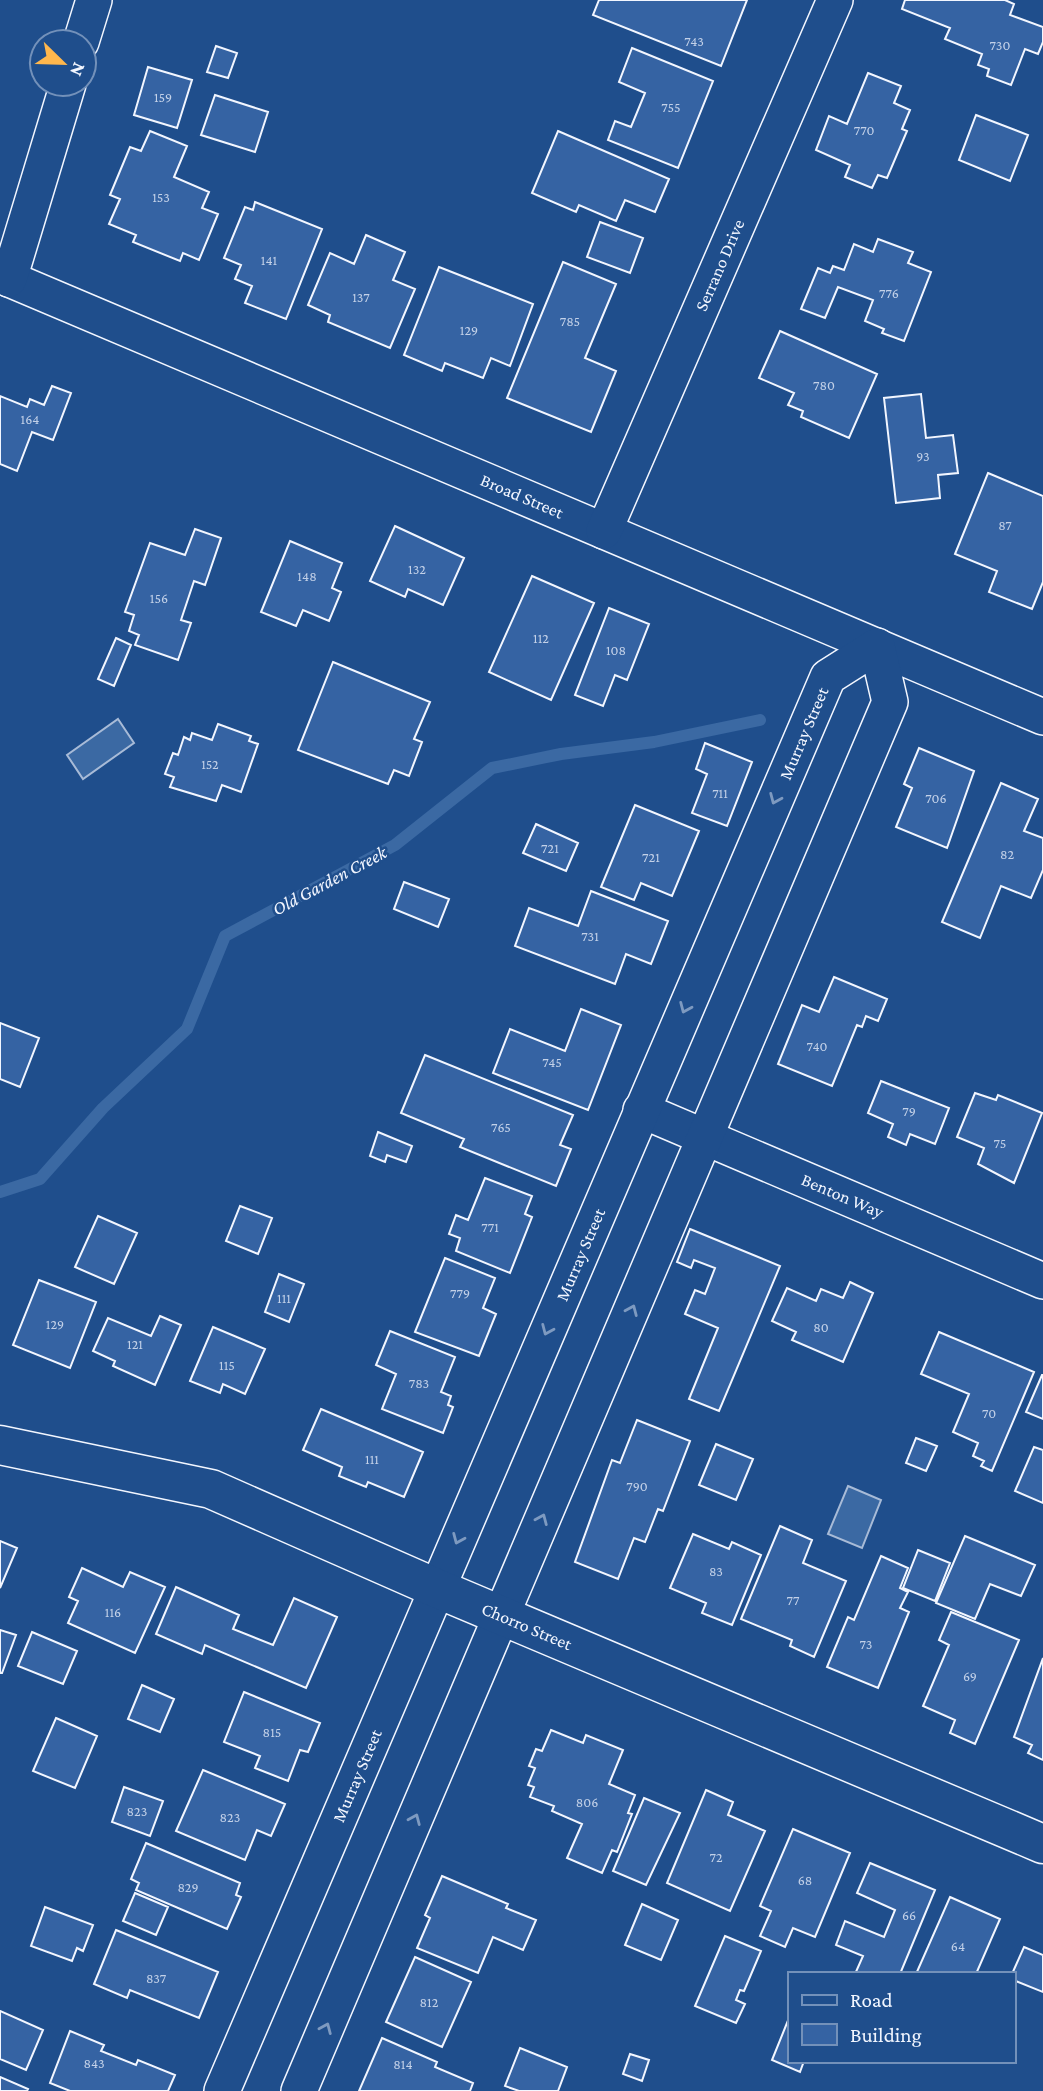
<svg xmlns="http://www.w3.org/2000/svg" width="1043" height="2091" viewBox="0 0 1043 2091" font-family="'Crimson Pro',serif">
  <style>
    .water { fill: #3b69a3; stroke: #a8bbd7; stroke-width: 2 }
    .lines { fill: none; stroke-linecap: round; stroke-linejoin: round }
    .stream { stroke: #3b69a3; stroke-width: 12 }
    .building { fill: #3563a3; stroke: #f2f6ff; stroke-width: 2 }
    .minor-casing { stroke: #f2f6ff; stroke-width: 38 }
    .tertiary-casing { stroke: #f2f6ff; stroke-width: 41 }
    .minor { stroke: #1f4e8c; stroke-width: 35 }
    .tertiary { stroke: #1f4e8c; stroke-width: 38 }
    .oneway { stroke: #7e9ac0 }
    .labels { text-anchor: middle; stroke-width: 5; stroke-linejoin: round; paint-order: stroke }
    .number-label { font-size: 14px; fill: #c3d1e8 }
    .street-label { font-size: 18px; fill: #f2f6ff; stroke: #1f4e8c }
    .water-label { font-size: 19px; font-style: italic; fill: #f2f6ff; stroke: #1f4e8c }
  </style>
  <rect width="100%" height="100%" fill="#1f4e8c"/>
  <path class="water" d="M118 719 134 743 83 779 67 755Z
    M848 1486 881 1500 862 1548 828 1534Z"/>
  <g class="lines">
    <path class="stream" d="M0 1192 40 1179 103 1108 187 1029 225 936 395 845 492 768 561 754 654 742 760 720"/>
  </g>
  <path class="building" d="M599 0H747L721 66 593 15Z
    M905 0H1005L1014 4 1010 15 1043 27V42L1038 54 1025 49 1011 85 987 76 989 69 978 65 982 54 945 39 950 28 902 9Z
    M216 46 237 53 228 78 207 72Z
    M632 48 713 81 678 168 608 140 615 121 631 127 645 93 619 82Z
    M148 67 192 80 177 128 134 115Z
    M868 73 901 86 894 103 910 110 902 129 907 131 887 178 878 175 872 188 845 177 850 165 816 150 829 116 847 124Z
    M215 95 268 112 255 152 201 135Z
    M976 115 1028 135 1010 181 959 160Z
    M150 131 187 146 174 177 209 192 202 208 218 214 199 260 183 253 180 261 133 242 136 235 109 224 120 199 110 195 130 147 141 151Z
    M558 131 669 179 655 212 625 200 616 221 579 205 576 212 532 193Z
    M255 202 322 229 286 319 245 303 252 286 235 279 241 265 224 258 245 207 253 210Z
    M600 222 643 238 630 273 587 257Z
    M366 235 405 252 393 280 415 289 390 348 328 322 330 315 308 305 330 253 354 264Z
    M878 239 913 252 908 263 931 272 904 341 882 333 884 329 865 321 873 300 838 287 825 318 801 309 818 268 830 273 833 266 844 270 854 244 873 252Z
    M563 262 616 284 585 358 616 371 591 432 507 398Z
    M439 267 533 304 510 366 491 358 483 378 445 363 442 371 404 355Z
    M780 331 877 374 849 438 801 417 803 411 788 405 794 393 759 378Z
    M52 386 71 393 53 440 32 432 17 471 0 464V396L27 407 30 399 44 405Z
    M921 394 926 438 953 435 958 473 938 475 940 498 896 503 884 398Z
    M988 473 1043 496V582L1032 609 989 592 997 571 955 554Z
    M395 526 464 558 443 605 408 589 405 597 370 581Z
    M195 529 221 538 205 585 194 581 181 620 191 623 178 660 135 645 139 635 129 631 134 615 125 612 150 543 185 555Z
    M290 541 342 563 332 588 341 592 329 621 303 610 296 626 261 612Z
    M532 576 594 603 551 700 489 672Z
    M609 608 649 624 627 680 615 675 603 706 575 695Z
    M116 638 131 645 114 686 98 679Z
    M333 662 430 702 414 739 422 742 409 776 394 770 388 784 298 750Z
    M218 724 251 736 249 741 258 744 241 792 222 785 216 801 170 787 174 777 165 774 173 753 178 755 184 737 190 740 192 733 212 740Z
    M705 743 752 762 727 826 692 813 707 774 696 769Z
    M919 748 974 771 947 848 896 827 912 788 904 784Z
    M1001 783 1038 799 1024 831 1043 838V870L1031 898 1001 886 980 938 942 922Z
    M635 805 699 831 672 896 641 883 634 900 601 887Z
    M536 824 578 843 566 871 523 853Z
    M404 882 449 899 438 927 394 909Z
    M591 891 668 921 651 964 626 954 615 984 515 946 529 908 578 926Z
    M834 977 887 999 878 1021 866 1016 862 1027 857 1025 832 1086 778 1064 802 1005 819 1012Z
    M581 1009 621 1025 588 1110 493 1073 510 1029 565 1051Z
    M0 1023 39 1038 20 1087 0 1079Z
    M425 1055 573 1115 560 1145 571 1149 556 1186 460 1147 464 1139 401 1113Z
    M881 1081 949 1108 935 1144 910 1134 906 1145 888 1137 893 1124 868 1113Z
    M975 1093 996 1100 998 1095 1042 1113 1014 1183 978 1164 984 1148 957 1137Z
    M378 1132 412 1146 406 1162 387 1155 385 1162 370 1156Z
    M485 1178 532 1196 525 1214 532 1217 510 1273 456 1251 460 1238 449 1234 456 1215 468 1220Z
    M240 1206 272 1218 258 1254 226 1241Z
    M98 1216 137 1233 114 1284 75 1267Z
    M690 1229 780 1266 719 1411 689 1399 718 1328 685 1314 695 1290 705 1294 715 1268 694 1260 691 1268 677 1262Z
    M445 1258 495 1278 483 1308 496 1314 479 1356 415 1332Z
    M279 1274 304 1284 289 1322 265 1312Z
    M39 1280 96 1302 70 1368 13 1345Z
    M850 1282 873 1293 843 1362 792 1340 796 1332 772 1321 787 1288 816 1301 821 1289 843 1298Z
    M160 1316 181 1325 155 1385 113 1366 115 1361 93 1351 108 1318 151 1336Z
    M213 1327 265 1349 245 1394 223 1384 220 1393 190 1381Z
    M390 1331 455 1357 441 1392 451 1396 448 1405 453 1407 443 1433 382 1409 396 1374 376 1365Z
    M939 1332 1034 1372 992 1471 981 1466 984 1461 973 1456 978 1443 953 1432 969 1394 921 1374Z
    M1042 1375H1043V1419L1026 1412Z
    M321 1409 423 1452 404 1497 368 1482 366 1487 339 1476 342 1467 303 1450Z
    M637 1420 690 1441 663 1511 658 1509 645 1542 634 1538 618 1579 575 1562 612 1460 620 1463Z
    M916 1438 937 1446 926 1471 906 1463Z
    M716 1444 753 1459 736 1500 699 1485Z
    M1034 1447 1043 1450V1503L1015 1491Z
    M780 1526 812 1540 803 1563 846 1581 814 1657 790 1646 792 1640 741 1619Z
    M693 1534 729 1549 732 1542 761 1555 732 1625 702 1613 706 1603 670 1588Z
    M965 1536 1035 1565 1021 1596 990 1584 975 1619 936 1603Z
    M0 1541 17 1548 0 1588Z
    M918 1550 950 1563 935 1601 903 1588Z
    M881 1556 908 1568 900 1588 908 1592 900 1608 909 1612 878 1688 827 1667 848 1617 854 1620Z
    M82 1568 123 1587 130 1572 165 1587 135 1653 68 1623 78 1601 69 1597Z
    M176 1587 239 1615 233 1629 273 1645 294 1598 337 1617 306 1688 205 1645 202 1654 156 1634Z
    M951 1612 1019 1640 975 1744 950 1733 955 1720 923 1706 949 1645 939 1640Z
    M0 1630 16 1635 2 1673H0Z
    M32 1632 77 1651 63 1684 18 1666Z
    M1043 1658V1760L1028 1753 1032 1745 1014 1737Z
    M142 1685 174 1699 160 1732 128 1719Z
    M244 1692 320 1723 308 1752 300 1750 288 1781 255 1768 260 1756 224 1742Z
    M56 1718 97 1736 75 1788 33 1771Z
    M551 1730 583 1743 586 1735 623 1750 609 1784 635 1795 628 1813 632 1814 617 1852 612 1850 602 1873 567 1858 582 1824 552 1811 554 1806 530 1797 534 1787 528 1785 535 1768 529 1766 536 1749 542 1751Z
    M203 1770 285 1804 271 1836 257 1830 245 1860 176 1831Z
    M124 1787 163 1801 150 1836 112 1822Z
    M706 1790 733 1802 728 1815 765 1831 730 1911 667 1883Z
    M644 1798 680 1813 646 1885 613 1871Z
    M793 1829 850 1853 815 1937 793 1928 785 1947 760 1936 771 1911 760 1906Z
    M146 1843 240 1883 236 1895 241 1897 227 1929 136 1890 139 1883 131 1879Z
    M870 1863 935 1890 900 1974H855L863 1956 836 1945 845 1921 884 1937 895 1910 857 1893Z
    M442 1876 508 1904 506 1908 536 1920 523 1950 493 1937 478 1973 417 1948 430 1918 425 1915Z
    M135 1893 168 1907 156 1935 123 1921Z
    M950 1897 1000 1919 976 1974H916Z
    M642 1904 678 1920 661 1960 625 1945Z
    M45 1907 93 1925 83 1951 77 1948 72 1961 31 1946Z
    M116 1930 218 1972 199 2018 130 1990 127 1998 94 1984Z
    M725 1936 761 1951 744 1991 740 1990 736 2000 745 2004 736 2023 695 2006Z
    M1024 1947 1043 1955V1992L1013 1980 1012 1974Z
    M415 1957 471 1982 442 2047 386 2022Z
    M0 2011 43 2030 26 2070 0 2059Z
    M789 2018V2061H804L800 2072 772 2060Z
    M70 2031 104 2045 101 2051 136 2065 138 2060 175 2075 168 2091H70L50 2083Z
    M382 2038 437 2062 435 2067 473 2083 470 2091H359Z
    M520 2048 567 2067 558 2091H519L505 2086Z
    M630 2054 649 2060 642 2081 623 2074Z
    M0 2077 28 2089 27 2091H0Z"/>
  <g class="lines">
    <g class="minor-casing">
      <g id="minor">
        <path d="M81 42 94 0"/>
        <path id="s1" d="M0 275 1043 717"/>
        <path d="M9 279 68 84"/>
        <path id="s2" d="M604 531 835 0"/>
        <path id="s3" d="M641 1110 1043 1281"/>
        <path id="s4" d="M222 2091 828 677 877 646 890 702 299 2091"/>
      </g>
    </g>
    <g class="tertiary-casing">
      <g id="tertiary">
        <path id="s5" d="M0 1445 211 1489 436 1588 1043 1844"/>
      </g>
    </g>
    <use href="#minor" class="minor"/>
    <use href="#tertiary" class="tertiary"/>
  </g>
  <defs><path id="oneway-chevron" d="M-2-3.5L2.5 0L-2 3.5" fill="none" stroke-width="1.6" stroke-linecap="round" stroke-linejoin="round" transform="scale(1.75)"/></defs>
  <g class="oneway">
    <use href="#oneway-chevron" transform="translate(775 799) rotate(113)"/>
    <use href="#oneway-chevron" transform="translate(685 1008) rotate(113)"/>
    <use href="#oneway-chevron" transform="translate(632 1310) rotate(-67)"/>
    <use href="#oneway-chevron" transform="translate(547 1330) rotate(113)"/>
    <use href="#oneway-chevron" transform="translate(542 1519) rotate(-67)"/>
    <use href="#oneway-chevron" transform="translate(458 1539) rotate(113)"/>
    <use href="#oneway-chevron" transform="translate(415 1819) rotate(-67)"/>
    <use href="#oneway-chevron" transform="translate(326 2028) rotate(-67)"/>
  </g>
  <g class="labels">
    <g class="number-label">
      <text x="694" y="46">743</text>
      <text x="1000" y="50">730</text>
      <text x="163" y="102">159</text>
      <text x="671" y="112">755</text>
      <text x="864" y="135">770</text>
      <text x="161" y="202">153</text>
      <text x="269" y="265">141</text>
      <text x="889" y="298">776</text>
      <text x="361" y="302">137</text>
      <text x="570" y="326">785</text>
      <text x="469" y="335">129</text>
      <text x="824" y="390">780</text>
      <text x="30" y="424">164</text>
      <text x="923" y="461">93</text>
      <text x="1005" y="530">87</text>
      <text x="417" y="574">132</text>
      <text x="307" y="581">148</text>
      <text x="159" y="603">156</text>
      <text x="541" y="643">112</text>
      <text x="616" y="655">108</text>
      <text x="210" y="769">152</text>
      <text x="720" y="798">711</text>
      <text x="936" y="803">706</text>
      <text x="550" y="853">721</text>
      <text x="1007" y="859">82</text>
      <text x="651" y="862">721</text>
      <text x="590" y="941">731</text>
      <text x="817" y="1051">740</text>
      <text x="552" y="1067">745</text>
      <text x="909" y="1116">79</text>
      <text x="501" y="1132">765</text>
      <text x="1000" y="1148">75</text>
      <text x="490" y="1232">771</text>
      <text x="460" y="1298">779</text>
      <text x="284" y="1303">111</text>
      <text x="55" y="1329">129</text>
      <text x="821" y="1332">80</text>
      <text x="135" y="1349">121</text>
      <text x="227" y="1370">115</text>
      <text x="419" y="1388">783</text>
      <text x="989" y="1418">70</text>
      <text x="372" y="1464">111</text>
      <text x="637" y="1491">790</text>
      <text x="716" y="1576">83</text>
      <text x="793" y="1605">77</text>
      <text x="113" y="1617">116</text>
      <text x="866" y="1649">73</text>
      <text x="970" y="1681">69</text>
      <text x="272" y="1737">815</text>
      <text x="587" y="1807">806</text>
      <text x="137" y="1816">823</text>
      <text x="230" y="1822">823</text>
      <text x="716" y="1862">72</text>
      <text x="805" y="1885">68</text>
      <text x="188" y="1892">829</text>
      <text x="909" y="1920">66</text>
      <text x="958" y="1951">64</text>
      <text x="156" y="1983">837</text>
      <text x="429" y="2007">812</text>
      <text x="94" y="2068">843</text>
      <text x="403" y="2069">814</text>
    </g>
    <g class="street-label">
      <text dy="6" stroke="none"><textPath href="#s2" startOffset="290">Serrano Drive</textPath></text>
      <text dy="6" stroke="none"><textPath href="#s1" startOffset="567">Broad Street</textPath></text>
      <text dy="6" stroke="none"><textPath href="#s4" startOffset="1477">Murray Street</textPath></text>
      <text dy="6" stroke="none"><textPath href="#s3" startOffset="219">Benton Way</textPath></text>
      <text dy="6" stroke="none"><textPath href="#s4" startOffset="910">Murray Street</textPath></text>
      <text dy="6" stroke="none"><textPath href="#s5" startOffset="560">Chorro Street</textPath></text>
      <text dy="6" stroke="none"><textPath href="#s4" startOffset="343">Murray Street</textPath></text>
    </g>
    <g class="water-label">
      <text transform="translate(329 880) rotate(-28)" y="7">Old Garden Creek</text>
    </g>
  </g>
  <rect x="788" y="1972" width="228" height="91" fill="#1f4e8c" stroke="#7391ba" stroke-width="2"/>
  <rect x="802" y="1995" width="35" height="10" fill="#1f4e8c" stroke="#7391ba" stroke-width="2"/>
  <text x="850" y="2007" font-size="21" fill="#f2f6ff">Road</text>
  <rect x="802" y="2024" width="35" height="21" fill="#3563a3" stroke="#7391ba" stroke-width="2"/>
  <text x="850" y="2042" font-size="21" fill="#f2f6ff">Building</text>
  <g transform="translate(63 63) rotate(113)"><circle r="33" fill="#1f4e8c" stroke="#7391ba" stroke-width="2"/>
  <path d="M0-5L12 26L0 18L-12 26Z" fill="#ffb74d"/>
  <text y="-10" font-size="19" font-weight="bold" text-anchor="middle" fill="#f2f6ff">N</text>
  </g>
</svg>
